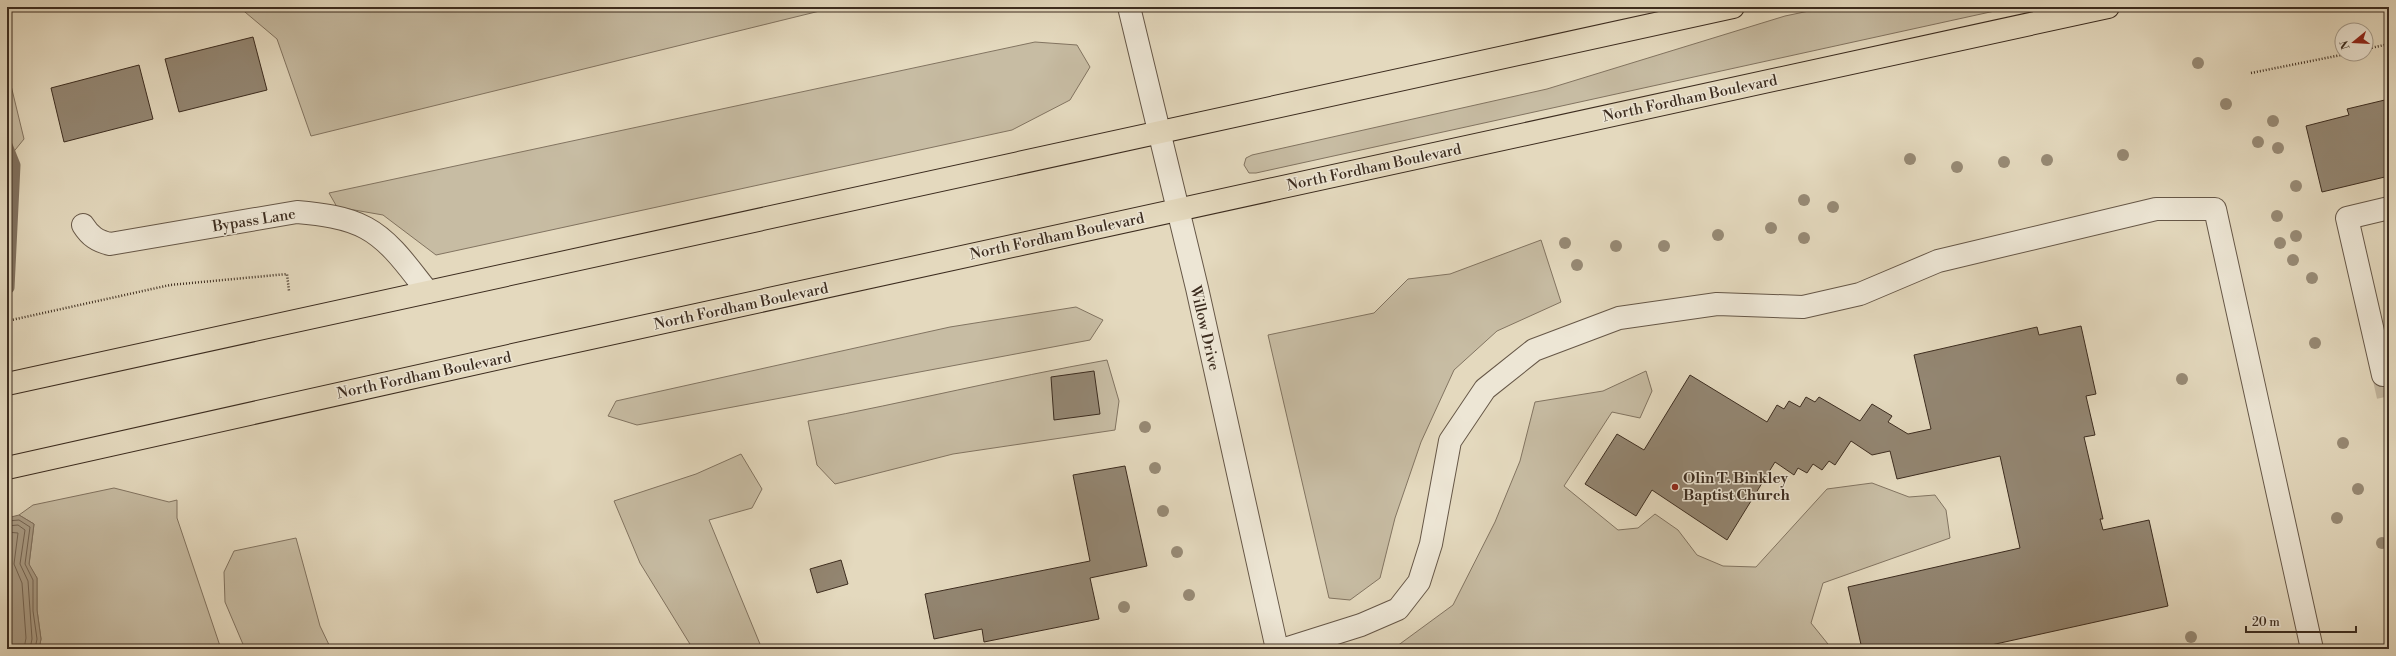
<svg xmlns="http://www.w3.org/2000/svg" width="2396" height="656" viewBox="0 0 2396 656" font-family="'Libre Bodoni',serif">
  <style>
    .green { fill: #c7bca3; stroke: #827461 }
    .water { fill: #ab9e88; stroke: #7f705e }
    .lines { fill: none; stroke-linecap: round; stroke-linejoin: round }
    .shore { stroke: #746554; stroke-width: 1 }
    .stream { stroke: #7f705e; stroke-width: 11 }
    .building { fill: #938672; stroke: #3c2c1f }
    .minor-tunnel { stroke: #c2b69e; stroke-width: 22; stroke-dasharray: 22 11; stroke-linecap: butt }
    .minor-casing { stroke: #665747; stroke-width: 24 }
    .highway-casing { stroke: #3c2c1f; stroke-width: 24 }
    .path { stroke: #3c2c1f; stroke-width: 2.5; stroke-dasharray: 1 2; stroke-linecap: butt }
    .minor { stroke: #ede6d5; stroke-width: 22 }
    .highway { stroke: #e4d9be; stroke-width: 22 }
    .tree { fill: #978a75 }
    .poi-dot { fill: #8f2418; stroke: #ede6d5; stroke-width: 1.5 }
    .labels { text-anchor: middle; stroke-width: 3; stroke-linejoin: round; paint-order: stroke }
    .street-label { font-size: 15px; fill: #3c2c1f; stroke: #ede6d5 }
    .poi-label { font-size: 15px; font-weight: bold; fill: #3c2c1f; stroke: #ede6d5; text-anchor: start }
  </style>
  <rect width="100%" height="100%" fill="#e4d9be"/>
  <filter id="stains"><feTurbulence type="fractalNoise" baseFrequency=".005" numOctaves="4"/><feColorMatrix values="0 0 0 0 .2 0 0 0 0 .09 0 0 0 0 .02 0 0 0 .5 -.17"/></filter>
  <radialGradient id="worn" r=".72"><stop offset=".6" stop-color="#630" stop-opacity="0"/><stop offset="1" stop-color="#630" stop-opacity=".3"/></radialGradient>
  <path class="green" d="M239 7H836L311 136 277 39Z
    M1828 7H2013L1256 173H1249L1244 165 1246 158 1252 155 1547 89 1785 16Z
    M1035 42 1077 45 1090 67 1070 100 1012 130 436 255 383 215 337 207 329 193Z
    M7 69 24 139 7 160Z
    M1541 240 1561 302 1497 331 1454 370 1421 442 1395 518 1380 578 1350 600 1329 598 1268 335 1374 313 1408 279 1450 274Z
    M1076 307 1103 320 1090 340 637 425 608 416 616 401 950 327Z
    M1107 360 1119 401 1115 430 953 454 835 484 817 465 808 421C908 402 1006 378 1107 360Z
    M1646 371 1652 391 1640 418 1612 412 1564 486 1618 530 1638 528 1655 514 1678 530 1697 555 1723 566 1756 567 1827 489 1872 483 1909 497 1935 495 1946 510 1950 538 1823 583 1811 623 1832 649H1393L1453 605 1495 522 1520 461 1535 402 1603 391Z
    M741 454 762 489 752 508 709 520 762 649H693L640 563 614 501 696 474Z
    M114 488 169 502 177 500V518L221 649H39L41 639 37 610V578L29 565 34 524 19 515 33 505Z
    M296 538 320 626 331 649H245L225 602 224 572 234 551Z"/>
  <path class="water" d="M19 515 34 524 29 564 37 578V610L41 639 39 649H7V518Z"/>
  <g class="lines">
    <path class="shore" d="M7 521 19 520 30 527 25 564 33 580V611L37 639 35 649
      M7 526 18 525 25 530 20 564 28 581 32 639 30 649
      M7 532 18 533 14 564 22 583 26 638 24 649"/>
    <path class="stream" d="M7 145 15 165 9 288"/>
  </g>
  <path class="building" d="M253 37 267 90 179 112 165 59Z
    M139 65 153 119 64 142 51 88Z
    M2389 99V176L2322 192 2306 126 2349 115 2347 109Z
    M2081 326 2096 394 2086 396 2095 435 2084 437 2103 519H2100L2103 530 2149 520 2168 606 1973 649H1862L1848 587 2020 548 2000 456 1897 479 1890 451 1872 455 1851 441 1835 465 1829 461 1822 470 1813 464 1807 473 1798 468 1794 475 1775 462 1727 540 1652 490 1636 516 1585 484 1617 434 1644 450 1690 375 1767 422 1777 405 1784 409 1789 401 1800 407 1806 397 1815 402 1819 397 1860 421 1872 404 1892 416 1888 422 1908 434 1931 429 1914 355 2037 327 2039 335Z
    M1094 371 1100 414 1054 420 1051 377Z
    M1125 466 1147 566 1090 578 1099 619 984 642 982 629 934 639 925 594 1090 561 1073 475Z
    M841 560 848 584 817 593 810 569Z"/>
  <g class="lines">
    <path class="minor-tunnel" d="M2383 375 2389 402"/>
    <g class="minor-casing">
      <path id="minor" d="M1129 7 1197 288 1277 649
        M83 225C90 236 97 241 110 244L297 212C320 214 346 217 366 228 392 242 410 270 428 292
        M2383 375 2347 218 2389 208
        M1285 649 1361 625 1398 609 1419 582 1431 544 1450 441 1485 389 1534 350 1619 318 1717 304 1803 307 1860 294 1938 261 2156 209H2215L2312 649"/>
    </g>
    <g class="highway-casing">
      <path id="highway" d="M7 384 1733 7
        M7 468 531 351 2108 7"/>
    </g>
    <path class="path" d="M2366 49 2389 44
      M2251 73 2346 54
      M7 321 170 285 287 274 289 291"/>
    <use href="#minor" class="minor"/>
    <use href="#highway" class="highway"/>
  </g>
  <g class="tree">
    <circle cx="2198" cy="63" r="6"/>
    <circle cx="2226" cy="104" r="6"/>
    <circle cx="2273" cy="121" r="6"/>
    <circle cx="2258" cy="142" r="6"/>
    <circle cx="2278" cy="148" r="6"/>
    <circle cx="2123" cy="155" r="6"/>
    <circle cx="1910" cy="159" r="6"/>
    <circle cx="2047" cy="160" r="6"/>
    <circle cx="2004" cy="162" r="6"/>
    <circle cx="1957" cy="167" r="6"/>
    <circle cx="2296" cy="186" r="6"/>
    <circle cx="1804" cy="200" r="6"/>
    <circle cx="1833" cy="207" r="6"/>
    <circle cx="2277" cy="216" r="6"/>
    <circle cx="1771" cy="228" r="6"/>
    <circle cx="1718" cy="235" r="6"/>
    <circle cx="2296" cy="236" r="6"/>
    <circle cx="1804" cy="238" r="6"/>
    <circle cx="1565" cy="243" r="6"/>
    <circle cx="2280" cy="243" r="6"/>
    <circle cx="1616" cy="246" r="6"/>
    <circle cx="1664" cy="246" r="6"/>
    <circle cx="2293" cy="260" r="6"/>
    <circle cx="1577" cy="265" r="6"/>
    <circle cx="2312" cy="278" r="6"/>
    <circle cx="2315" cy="343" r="6"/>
    <circle cx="2182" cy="379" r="6"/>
    <circle cx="1145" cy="427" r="6"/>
    <circle cx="2343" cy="443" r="6"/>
    <circle cx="1155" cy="468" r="6"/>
    <circle cx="2358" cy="489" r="6"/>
    <circle cx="1163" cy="511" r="6"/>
    <circle cx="2337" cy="518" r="6"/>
    <circle cx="2382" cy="543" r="6"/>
    <circle cx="1177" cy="552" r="6"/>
    <circle cx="1189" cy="595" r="6"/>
    <circle cx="1124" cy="607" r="6"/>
    <circle cx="2191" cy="637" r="6"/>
  </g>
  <circle class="poi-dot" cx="1675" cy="487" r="4"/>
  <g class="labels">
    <g class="street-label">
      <text transform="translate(1690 98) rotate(-12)" y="5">North Fordham Boulevard</text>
      <text transform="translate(1374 167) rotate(-12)" y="5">North Fordham Boulevard</text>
      <text transform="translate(254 220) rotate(-9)" y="5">Bypass Lane</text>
      <text transform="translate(1057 236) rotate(-12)" y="5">North Fordham Boulevard</text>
      <text transform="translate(741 306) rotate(-12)" y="5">North Fordham Boulevard</text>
      <text transform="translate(1205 328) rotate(77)" y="5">Willow Drive</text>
      <text transform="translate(424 375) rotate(-12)" y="5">North Fordham Boulevard</text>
    </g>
    <g class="poi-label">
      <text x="1683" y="483">Olin T. Binkley<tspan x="1683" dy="17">Baptist Church</tspan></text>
    </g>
  </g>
  <rect width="2396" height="656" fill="none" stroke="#e4d9be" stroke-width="24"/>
  <rect x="8" y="8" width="2380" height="640" fill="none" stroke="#3c2c1f" stroke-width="2"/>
  <rect x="12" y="12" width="2372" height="632" fill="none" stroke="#3c2c1f"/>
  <g transform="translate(2354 42) rotate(252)"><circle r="19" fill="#ede6d5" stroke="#a69c8c"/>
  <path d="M0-3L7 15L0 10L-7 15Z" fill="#8f2418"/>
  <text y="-6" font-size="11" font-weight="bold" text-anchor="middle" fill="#3c2c1f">N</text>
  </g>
  <path d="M2246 626v6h110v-6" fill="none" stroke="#3c2c1f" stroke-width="2"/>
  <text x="2252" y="626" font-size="12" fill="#3c2c1f" stroke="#ede6d5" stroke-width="3" paint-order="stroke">20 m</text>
  <rect width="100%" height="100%" filter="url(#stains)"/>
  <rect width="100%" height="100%" fill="url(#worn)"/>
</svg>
